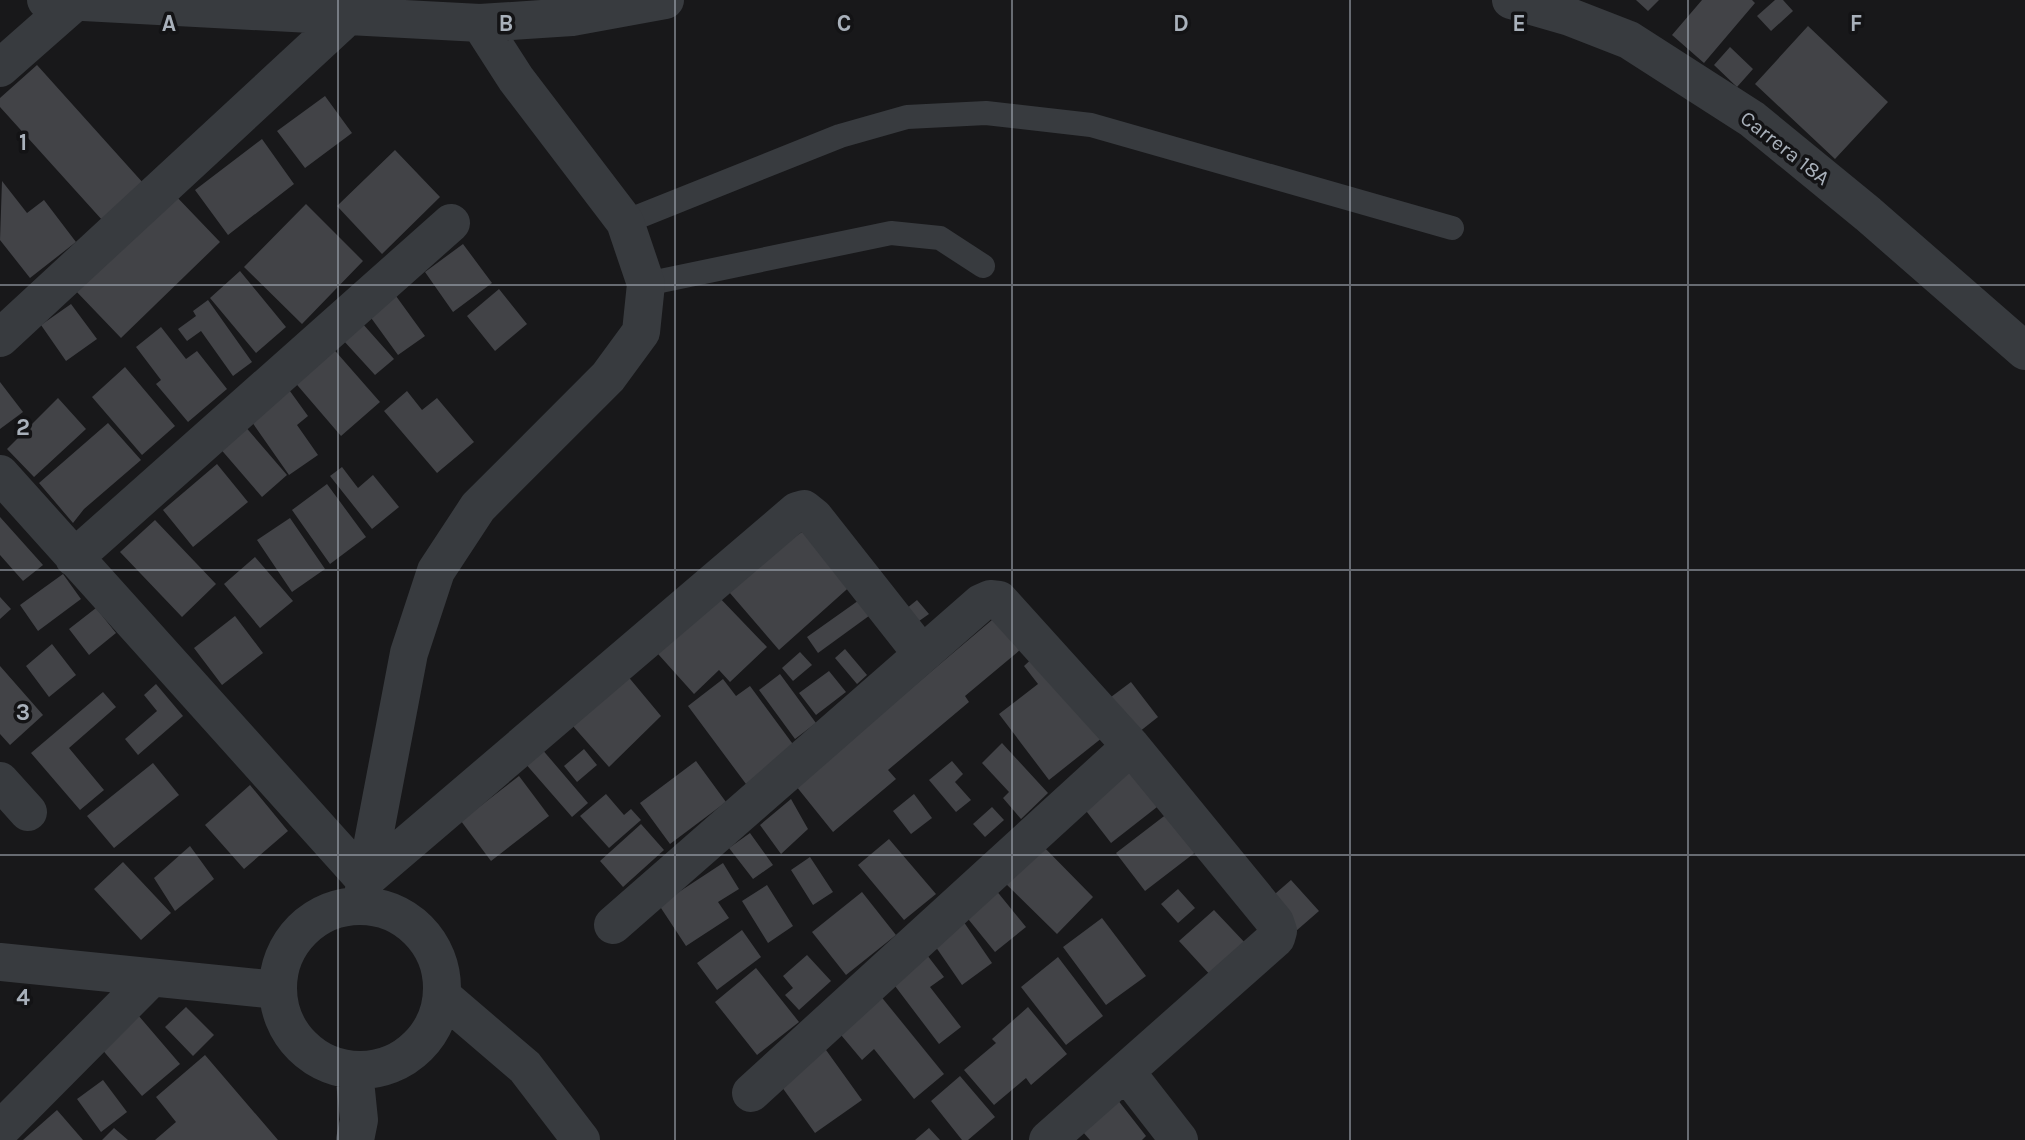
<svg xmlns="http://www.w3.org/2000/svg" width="2025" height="1140" viewBox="0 0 2025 1140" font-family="Karla,sans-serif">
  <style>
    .building { fill: #424347 }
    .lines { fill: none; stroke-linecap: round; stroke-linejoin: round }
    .service { stroke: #383b3f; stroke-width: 24 }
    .minor { stroke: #383b3f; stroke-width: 38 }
    .grid { fill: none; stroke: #a9b1bb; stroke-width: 2; stroke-opacity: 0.55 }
    .labels { text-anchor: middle; stroke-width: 7; stroke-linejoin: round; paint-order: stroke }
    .street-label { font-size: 21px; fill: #a9b1bb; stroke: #131315 }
    .grid-label { font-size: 23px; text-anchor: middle; font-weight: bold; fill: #a9b1bb; stroke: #131315; stroke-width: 7; stroke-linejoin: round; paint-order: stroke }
  </style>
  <rect width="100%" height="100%" fill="#18181a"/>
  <path class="building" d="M1636 0H1659L1648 11Z
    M1702 0H1752L1755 3 1704 63 1672 35Z
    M1775 0H1783L1793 11 1771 31 1757 16Z
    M1808 26 1888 102 1835 159 1755 84Z
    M1730 47 1753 69 1737 87 1714 65Z
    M37 65 144 184 103 221 0 107V98Z
    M325 96 352 133 305 168 277 131Z
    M262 139 294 184 228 235 195 190Z
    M395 150 440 197 382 254 337 206Z
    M2 181 27 213 44 200 76 242 30 278 0 240Z
    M173 193 220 242 121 338 74 289Z
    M306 204 363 261 302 324 244 267Z
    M463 244 492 283 453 312 425 272Z
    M240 271 286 327 256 353 210 298Z
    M499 289 527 324 495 351 467 316Z
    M396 296 425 336 398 355 369 315Z
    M208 300 252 362 233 376 201 331 187 341 178 329 196 316 193 311Z
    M71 304 97 339 66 361 41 325Z
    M362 323 394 359 375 375 343 340Z
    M161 327 186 359 197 351 227 389 188 422 156 384 161 380 136 347Z
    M330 345 380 402 341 436 292 379Z
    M125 367 175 426 142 455 92 397Z
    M0 382 23 412 0 429Z
    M287 387 308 416 297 425 318 455 289 475 247 415Z
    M407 391 422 410 437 398 474 442 437 473 384 411Z
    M58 398 86 429 34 477 7 449Z
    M237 417 287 475 262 497 212 439Z
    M108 423 141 460 84 509 73 523 39 483Z
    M217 464 248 502 193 547 163 510Z
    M342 467 358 488 373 475 399 507 372 529 330 476Z
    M327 484 366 537 330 564 292 510Z
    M0 517 43 565 23 581 0 555Z
    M290 518 325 569 292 592 257 540Z
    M155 520 216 584 182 617 120 552Z
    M808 528 855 582 779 650 723 585Z
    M255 557 293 601 260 628 224 584Z
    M63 574 81 599 38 631 20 605Z
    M716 594 767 647 730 682 719 670 694 694 650 645Z
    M0 597 11 609 0 619Z
    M862 598 873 613 818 653 807 637Z
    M917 600 929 614 912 626 901 613Z
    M96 608 116 633 89 655 69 629Z
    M999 614 1032 640 965 696 969 702 888 770 896 779 833 832 796 786Z
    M235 616 263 653 222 685 194 648Z
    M52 644 76 675 49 697 26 666Z
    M845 649 867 675 857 684 835 658Z
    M800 652 812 665 793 681 782 668Z
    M1038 653 1112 730 1049 780 999 714 1038 684 1024 666Z
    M0 666 43 715 10 745 0 734Z
    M829 671 846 692 816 715 799 693Z
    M626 674 661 716 609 767 572 725Z
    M780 674 816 723 795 739 759 690Z
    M723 679 736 696 750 686 795 747 746 784 688 706Z
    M1131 682 1158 717 1134 736 1107 700Z
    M156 684 183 716 138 755 125 739 157 711 144 695Z
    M103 692 116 707 69 748 104 790 80 810 31 753Z
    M1002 743 1048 793 1021 819 1003 798 1009 792 982 763Z
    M541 748 588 803 572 817 524 762Z
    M584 749 597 765 577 782 564 766Z
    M1136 760 1166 800 1111 843 1080 803Z
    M696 761 726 802 670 844 640 803Z
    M952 761 963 774 955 782 971 800 956 812 929 780Z
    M153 763 179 795 114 848 87 816Z
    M519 776 549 816 491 861 461 821Z
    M250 785 288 831 244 869 205 825Z
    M606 794 624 815 631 809 641 820 609 848 580 816Z
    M914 794 932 818 911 834 893 811Z
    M791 799 808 829 781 854 760 825Z
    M992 807 1004 820 985 837 973 824Z
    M1172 810 1201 848 1145 891 1116 853Z
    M641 824 664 850 623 887 600 861Z
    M750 833 773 865 753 879 729 848Z
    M889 839 936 894 904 920 858 865Z
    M1036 839 1093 897 1057 934 999 877Z
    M190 846 214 879 175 911 154 878Z
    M810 857 833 892 813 905 791 870Z
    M123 862 171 913 141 940 94 889Z
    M723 863 739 889 718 902 729 918 686 946 659 905Z
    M1291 880 1319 911 1296 931 1268 900Z
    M991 884 1026 927 995 952 960 909Z
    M767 885 793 926 768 943 742 901Z
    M1178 889 1195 908 1178 923 1161 904Z
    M862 892 896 935 846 975 812 932Z
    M1214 910 1248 946 1213 978 1179 941Z
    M959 915 992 963 962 985 929 937Z
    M1102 918 1146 976 1106 1005 1063 947Z
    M742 930 761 957 717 990 697 963Z
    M807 955 831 981 799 1010 785 995 793 988 783 976Z
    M927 955 944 977 930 987 961 1027 939 1044 892 982Z
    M1058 957 1103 1016 1066 1045 1021 987Z
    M756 968 799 1022 757 1055 715 1002Z
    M879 994 944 1074 914 1099 874 1049 862 1060 836 1029Z
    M186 1007 214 1035 193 1056 165 1027Z
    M1028 1007 1067 1054 1031 1085 1026 1078 994 1105 964 1070 996 1043 992 1039Z
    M138 1015 180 1064 142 1096 100 1047Z
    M821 1043 862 1100 815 1133 774 1076Z
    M205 1055 278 1140H155L176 1122 156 1097Z
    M960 1076 995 1117 968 1140H962L931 1101Z
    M103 1080 127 1112 101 1132 77 1099Z
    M1110 1090 1146 1136 1142 1140H1090L1074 1122Z
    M57 1110 83 1140H23Z
    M114 1128 128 1140H102Z
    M929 1128 940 1140H915Z"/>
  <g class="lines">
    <path class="service" d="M625 222 840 136 907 117 986 113 1091 125 1452 228
      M646 284 891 233 940 238 983 266"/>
    <path class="minor" d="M46 0 480 23 572 17 665 0
      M1511 0 1570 17 1629 40 1752 119 1868 214 2025 351
      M0 68 75 2
      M0 338 349 15
      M0 474 365 880 797 511 804 509 814 517 922 654
      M74 558 451 223
      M0 781 28 812
      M364 889 409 653 436 571 478 507 608 377 641 332 646 284 625 222 516 79 480 23
      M278 988a82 82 0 1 1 164 0a82 82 0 1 1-164 0Z
      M613 925 981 603 990 599 999 600 1131 746 1275 922 1278 931 1276 938 1048 1140
      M0 962 277 990
      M442 996 525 1067 581 1140
      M354 1071 359 1120 355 1140
      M1126 1072 1179 1140
      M751 1093 1131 746
      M0 1130 150 979"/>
  </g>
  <path class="grid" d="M338 0V1140M675 0V1140M1012 0V1140M1350 0V1140M1688 0V1140M0 285H2025M0 570H2025M0 855H2025"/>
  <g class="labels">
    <g class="street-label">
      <text transform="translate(1785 148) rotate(38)" y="7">Carrera 18A</text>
    </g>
  </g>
  <g class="grid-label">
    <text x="169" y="31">A</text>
    <text x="506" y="31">B</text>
    <text x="844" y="31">C</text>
    <text x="1181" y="31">D</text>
    <text x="1519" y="31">E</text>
    <text x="1856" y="31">F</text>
    <text x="23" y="150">1</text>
    <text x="23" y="435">2</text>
    <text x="23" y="720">3</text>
    <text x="23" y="1005">4</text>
  </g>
</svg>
